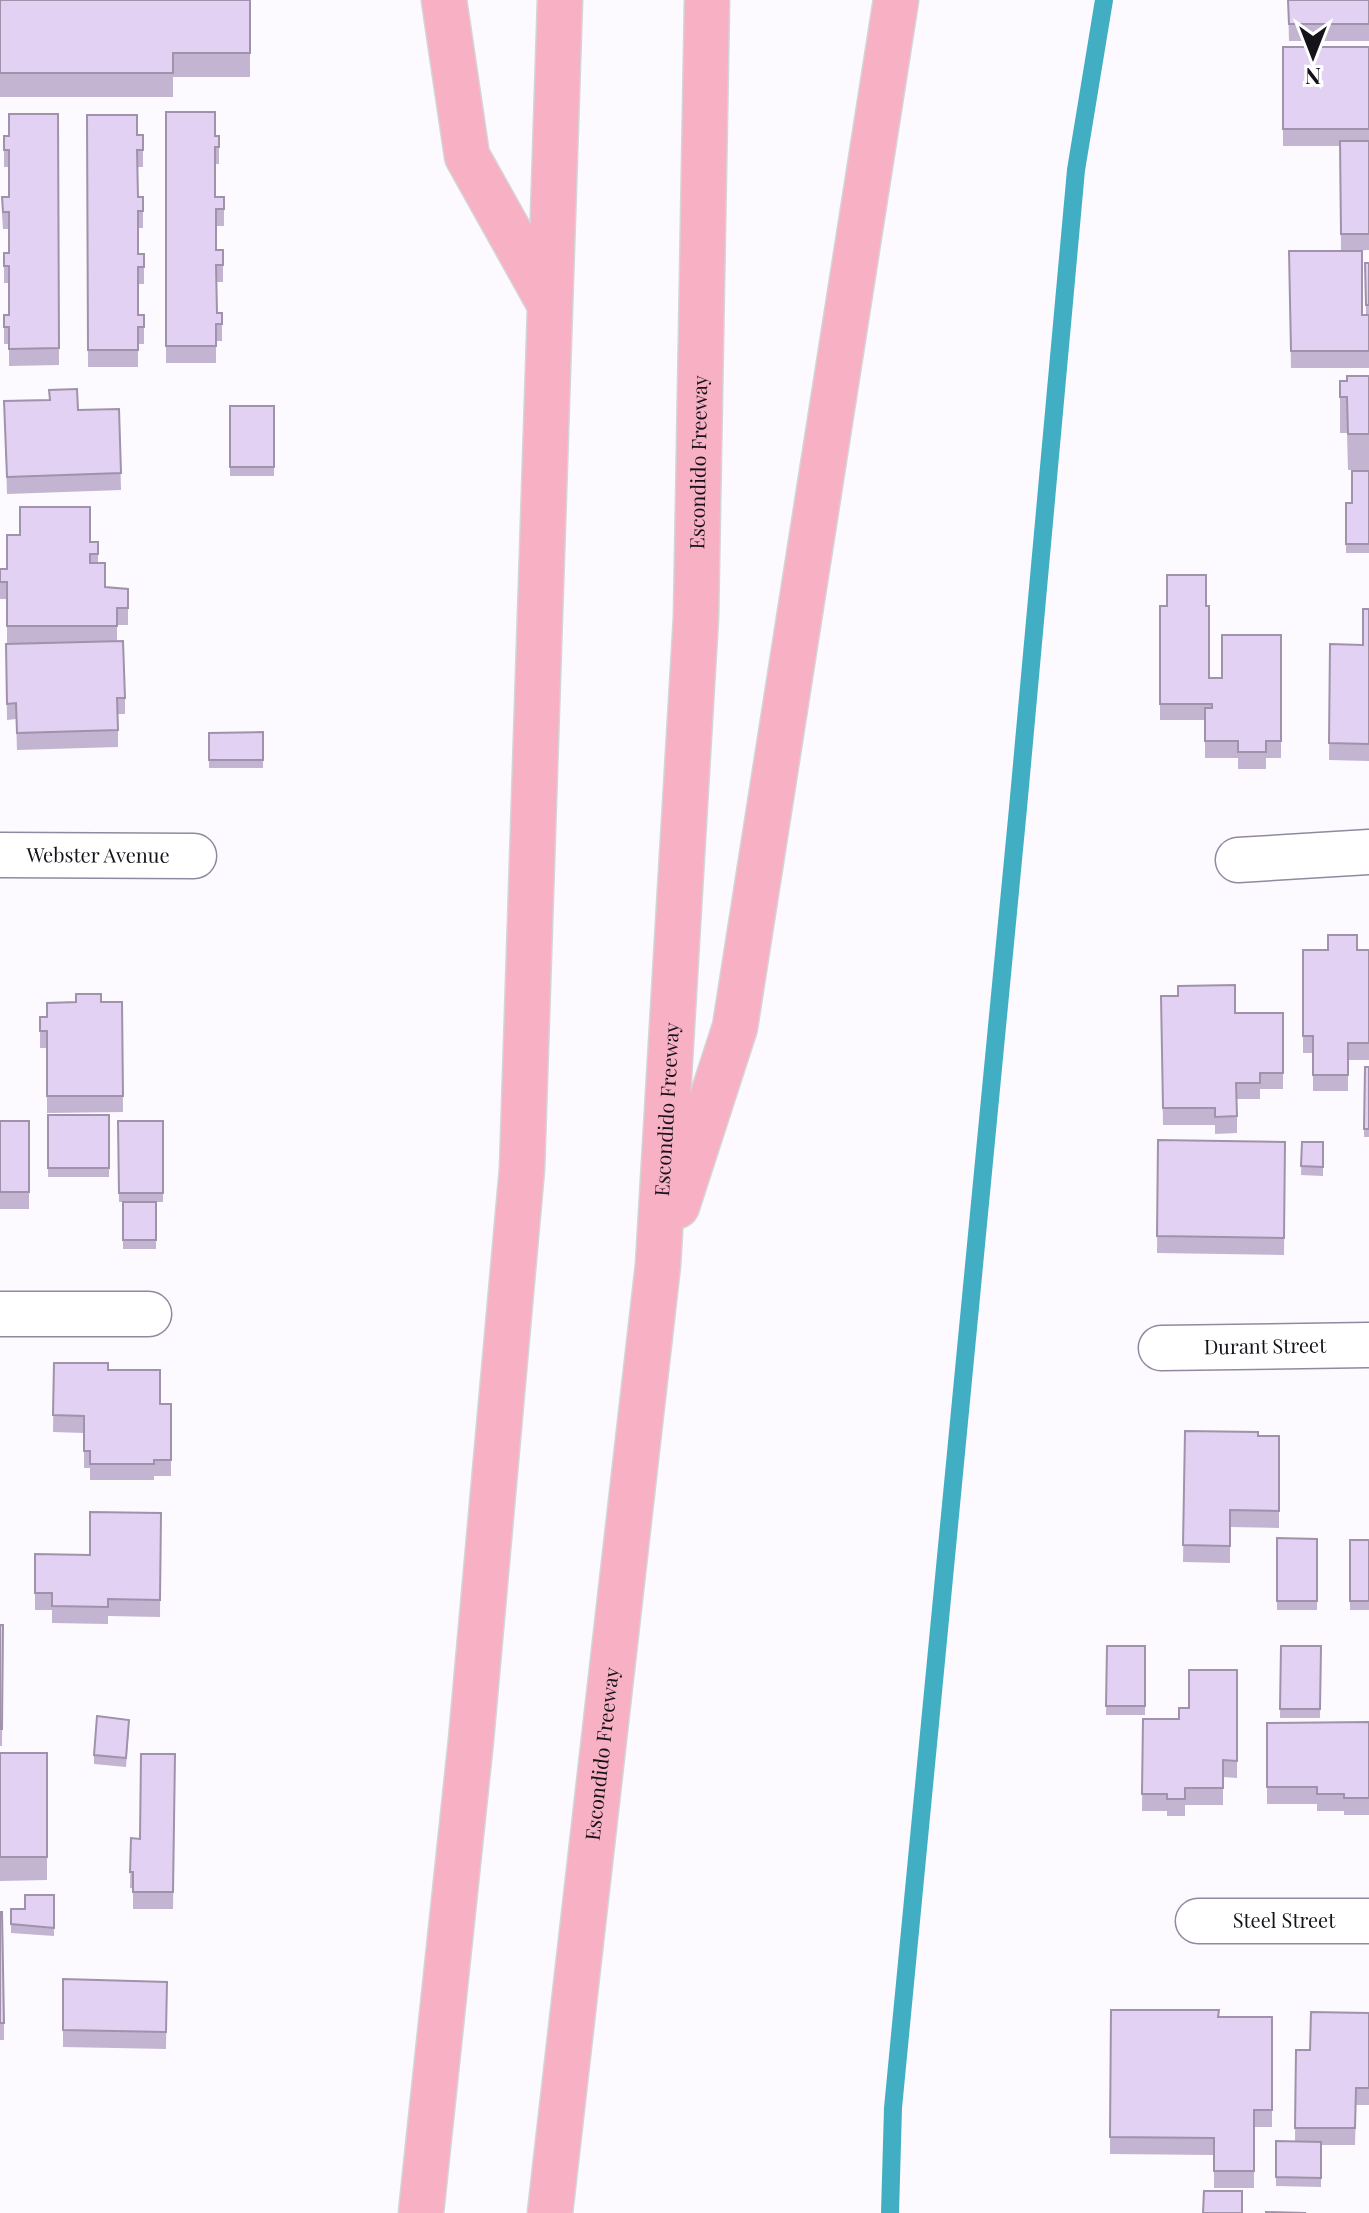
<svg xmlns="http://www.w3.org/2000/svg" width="1369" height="2213" viewBox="0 0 1369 2213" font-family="'Playfair Display',serif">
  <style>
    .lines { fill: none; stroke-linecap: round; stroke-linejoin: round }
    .stream { stroke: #41aec4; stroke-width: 18 }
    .minor-casing { stroke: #91899f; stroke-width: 47 }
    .motorway-casing { stroke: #d5d4d6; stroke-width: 47 }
    .minor { stroke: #fff; stroke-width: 44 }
    .motorway { stroke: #f7b0c4; stroke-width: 44 }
    .wall { fill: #c3b4d1 }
    .building { fill: #e3d1f3; stroke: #9f92aa; stroke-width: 2 }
    .labels { text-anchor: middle; stroke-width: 6; stroke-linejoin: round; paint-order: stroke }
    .street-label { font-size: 20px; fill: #15121a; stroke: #fff }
  </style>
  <rect width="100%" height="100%" fill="#fcfaff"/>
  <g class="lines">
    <path class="stream" d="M890 2213 893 2108 1018 808 1076 170 1104 0"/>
    <g class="minor-casing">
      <g id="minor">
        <path id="s1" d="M0 855 194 856"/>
        <path d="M1238 860 1369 852"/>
        <path d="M0 1314H149"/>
        <path id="s2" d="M1161 1348 1369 1345"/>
        <path id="s3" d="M1198 1921H1369"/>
      </g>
    </g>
    <g class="motorway-casing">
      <g id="motorway">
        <path d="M444 0 467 156 549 303"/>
        <path d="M677 1206 735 1027 896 0"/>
        <path d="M421 2213 471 1740 522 1169 560 0"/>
        <path id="s4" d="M550 2213 658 1265 696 617 707 0"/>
      </g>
    </g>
    <use href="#minor" class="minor"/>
    <use href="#motorway" class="motorway"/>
  </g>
  <path class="wall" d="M0 0H250V77H173V97H0Z
    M1288 0H1369V41H1289Z
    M1283 47H1369V250L1341 251 1340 146H1283Z
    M166 112 215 136H219V164H215V197H224V226H216V250H223V282H216L217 313H222V341H216V363H166Z
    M58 114 59 365 9 366V344H4V315H9V283H4V253H9V229H3L2 214V197H9V167H4V136H9Z
    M87 115 137 135H143V167H137L138 197H143V228H138V254L144 267V284H138V315H144V344H138V367H88Z
    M1289 251 1362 315H1366L1365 263H1369V368H1291Z
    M1369 376V470H1348L1347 433H1340V381H1347Z
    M49 390 78 410 119 409 121 490 7 494 4 401 49 400Z
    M230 406H274V476H230Z
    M1369 471V553H1346V503H1352Z
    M90 542H98V563L105 587 128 589V625H117V641L125 698V714H118V747L17 750 16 719 7 720 6 644 47 643H7V599H0V569H7Z
    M1160 606H1206L1209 678H1222L1281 635V758H1266V769H1238V758H1205V720H1160Z
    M1369 609V761L1329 760 1330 644 1363 645Z
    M263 732V768H209V733Z
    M1303 950H1369V1060H1348V1091H1313V1053H1303Z
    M1161 996 1235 1013H1283V1089H1260V1099H1237V1133L1215 1134V1125H1163Z
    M122 1002 123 1112 47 1113V1048H40V1017H47Z
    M1365 1067H1369V1137H1364Z
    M48 1115H109V1177H48Z
    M0 1121H29V1209H0Z
    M118 1121H163V1202H119Z
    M1158 1140 1285 1142 1284 1255 1157 1253Z
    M1302 1142H1323V1176L1301 1175Z
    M123 1202H156V1249H123Z
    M54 1363 108 1370 160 1404H171V1476H154V1480H90V1468H84V1433L53 1432Z
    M1185 1431 1258 1436H1279V1528L1230 1527V1563L1183 1562Z
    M161 1513 160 1617 108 1616V1624L52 1623V1610H35V1554L90 1555Z
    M1277 1538 1317 1539V1610H1277Z
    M1350 1540H1369V1610H1350Z
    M0 1625H3L2 1746H0Z
    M1107 1646H1145V1715H1106Z
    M1281 1646H1321L1320 1718H1280Z
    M1237 1670V1778L1223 1777V1805H1185V1816H1167V1811H1142L1143 1719H1179L1189 1708Z
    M1369 1722V1815H1344V1811H1317V1804H1267V1723Z
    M129 1729 126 1767 94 1764V1755Z
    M0 1753H47V1880L0 1881Z
    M175 1754 173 1909H133V1888H130L131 1838 140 1839Z
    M54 1895V1936L11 1933V1909H25Z
    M0 1912 4 2023V2040H0Z
    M63 1979 167 1982 166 2049 63 2047Z
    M1111 2010 1219 2017H1272V2127H1254V2188H1214V2155L1110 2154Z
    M1369 2013V2105H1356L1355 2145H1321V2187L1276 2186V2141H1295L1296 2050H1310Z"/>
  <path class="building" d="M0 0H250V53H173V73H0Z
    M1288 0H1369V24H1289Z
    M1283 47H1369V129H1283Z
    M166 112H215V136H219V147H215V197H224V209H216V250H223V265H216L217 313H222V324H216V346H166Z
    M9 114H58L59 348 9 349V327H4V315H9V266H4V253H9V212H3L2 197H9V150H4V136H9Z
    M87 115H137V135H143V150H137L138 197H143V211H138V254H144V267H138V315H144V327H138V350H88Z
    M1340 141H1369V234H1341Z
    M1289 251H1362V315H1369V351H1291Z
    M1365 263H1369V305H1366Z
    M1347 376H1369V434H1348L1347 397H1340V381H1347Z
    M77 389 78 410 119 409 121 473 7 477 4 401 50 400 49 390Z
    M230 406H274V467H230Z
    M1352 471H1369V544H1346V503H1352Z
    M20 507H90V542H98V554H90V563H105V587L128 589V608H117V626H7V582H0V569H7V535H20Z
    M1167 575H1206V606H1209V678H1222V635H1281V741H1266V752H1238V741H1205V708H1212V704H1160V606H1167Z
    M1363 609H1369V744L1329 743 1330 644 1363 645Z
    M123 641 125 698H117L118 730 17 733 16 703 7 704 6 644Z
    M263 732V760H209V733Z
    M1328 935H1357V950H1369V1043H1348V1075H1313V1036H1303V950H1328Z
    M1235 985V1013H1283V1073H1260V1083H1236L1237 1116 1215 1117V1108H1163L1161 996H1178V986Z
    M76 994H101V1002H122L123 1096H47V1031H40V1017H47V1003L76 1002Z
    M1365 1067H1369V1129H1364Z
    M48 1115H109V1168H48Z
    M0 1121H29V1192H0Z
    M118 1121H163V1193H119Z
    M1158 1140 1285 1142 1284 1238 1157 1236Z
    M1302 1142H1323V1167L1301 1166Z
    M123 1202H156V1240H123Z
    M54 1363H108V1370H160V1404H171V1460H154V1464H90V1451H84V1416L53 1415Z
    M1185 1431 1258 1432V1436H1279V1511L1230 1510V1546L1183 1545Z
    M90 1512 161 1513 160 1600 108 1599V1607L52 1606V1593H35V1554L90 1555Z
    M1277 1538 1317 1539V1601H1277Z
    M1350 1540H1369V1601H1350Z
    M0 1625H3L2 1729H0Z
    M1107 1646H1145V1706H1106Z
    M1281 1646H1321L1320 1709H1280Z
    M1189 1670H1237V1761L1223 1760V1788H1185V1799H1167V1794H1142L1143 1719H1179V1708H1189Z
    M97 1716 129 1720 126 1758 94 1755Z
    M1369 1722V1798H1344V1794H1317V1787H1267V1723Z
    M0 1753H47V1857H0Z
    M141 1754H175L173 1892H133V1872H130L131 1838 140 1839Z
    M25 1895H54V1928L11 1924V1909H25Z
    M0 1912H2L4 2023H0Z
    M63 1979 167 1982 166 2032 63 2030Z
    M1111 2010H1219L1218 2017H1272V2110H1254V2171H1214V2138L1110 2137Z
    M1311 2012 1369 2013V2088H1356L1355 2128H1295L1296 2050H1310Z
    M1276 2141 1321 2142V2178L1276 2177Z
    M1204 2191H1242V2213H1203Z
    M1266 2212 1306 2213H1266Z"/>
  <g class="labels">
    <g class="street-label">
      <text dy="7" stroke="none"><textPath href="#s4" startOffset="1758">Escondido Freeway</textPath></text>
      <text dy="7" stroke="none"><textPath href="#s1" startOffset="98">Webster Avenue</textPath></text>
      <text dy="7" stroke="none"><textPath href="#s4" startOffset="1110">Escondido Freeway</textPath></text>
      <text dy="7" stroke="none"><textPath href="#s2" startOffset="104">Durant Street</textPath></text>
      <text dy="7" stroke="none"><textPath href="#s4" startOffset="462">Escondido Freeway</textPath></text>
      <text dy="7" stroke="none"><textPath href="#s3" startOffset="86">Steel Street</textPath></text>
    </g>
  </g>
  <g transform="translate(1313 56) rotate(180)" stroke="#ffffff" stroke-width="6" paint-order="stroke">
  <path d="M0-6L14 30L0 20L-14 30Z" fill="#15121a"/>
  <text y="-12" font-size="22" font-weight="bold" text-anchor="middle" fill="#15121a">N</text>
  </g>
</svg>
